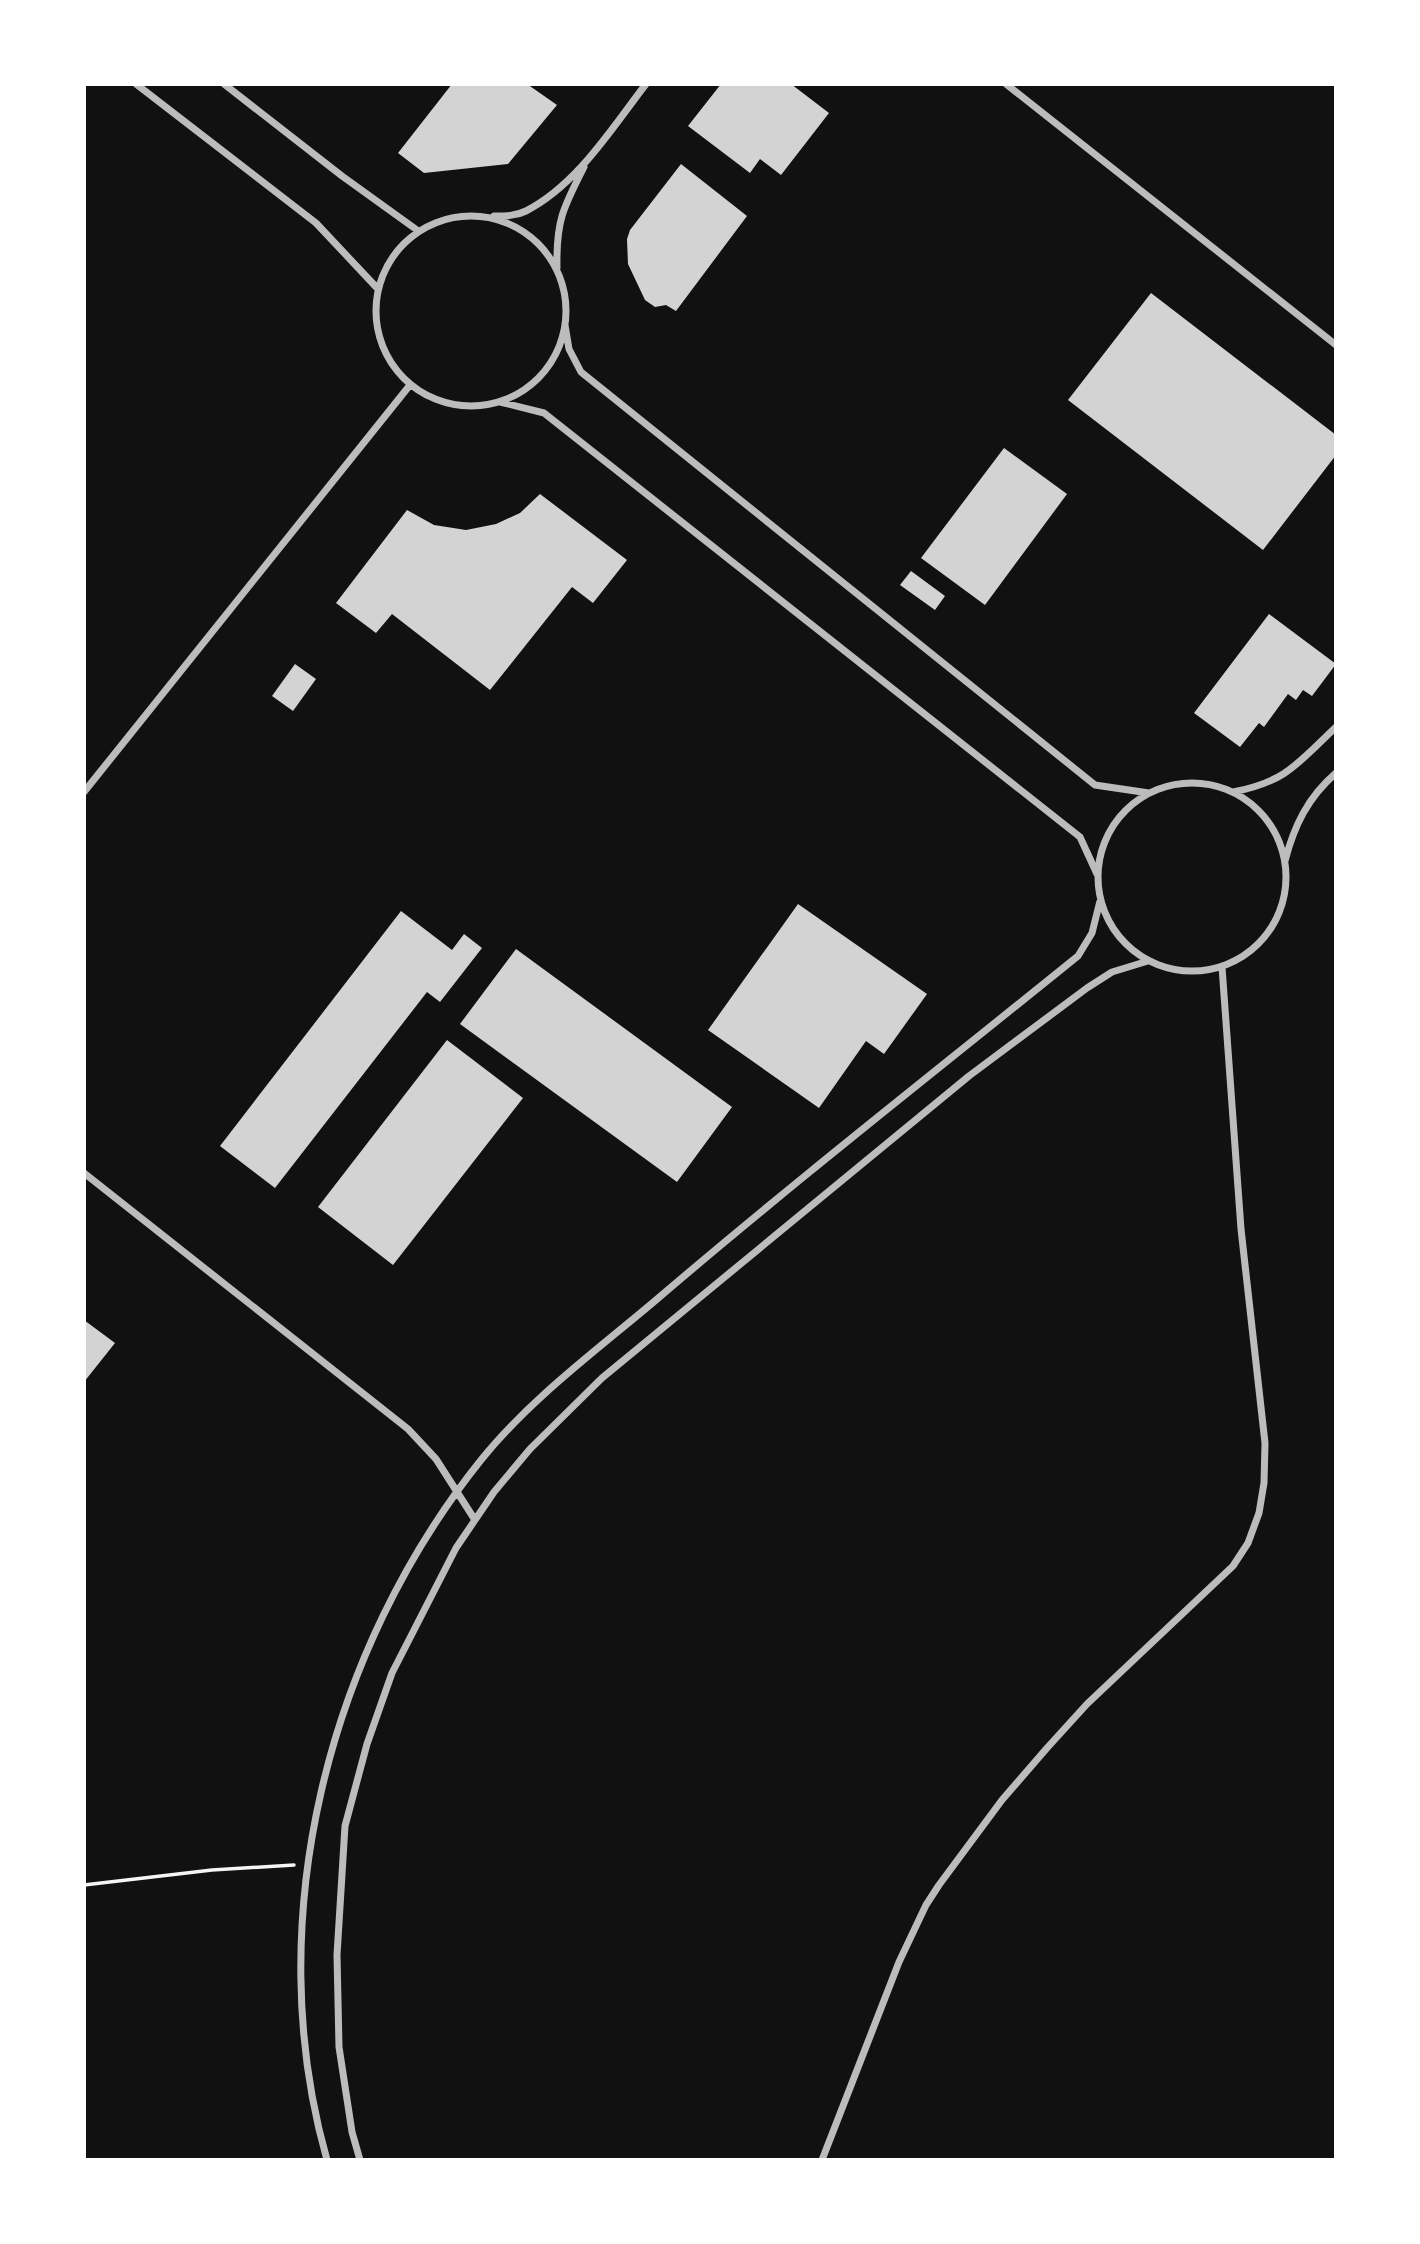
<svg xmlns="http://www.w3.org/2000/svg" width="1420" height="2244" viewBox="0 0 1420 2244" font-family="'Alegreya Sans',sans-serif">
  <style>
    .building { fill: #d3d3d3 }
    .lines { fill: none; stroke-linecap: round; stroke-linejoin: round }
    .path { stroke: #f5f5f5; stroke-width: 3.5 }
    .minor { stroke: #bcbcbc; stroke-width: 7 }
  </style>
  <rect width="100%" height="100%" fill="#111"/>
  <path class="building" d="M452 84H527L557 105 508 164 424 173 398 153Z
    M721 84H791L829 113 781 175 760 159 750 173 688 126Z
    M681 164 747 216 676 311 666 305 655 307 645 300 628 264 627 239 630 230Z
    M1151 293 1336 435V455L1263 550 1068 400Z
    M1004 448 1067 494 985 605 921 558Z
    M540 494 627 560 593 603 572 587 490 690 392 614 376 633 336 603 407 510 434 525 466 530 496 524 520 513Z
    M911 571 945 596 935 610 900 585Z
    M1269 614 1336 664 1312 696 1303 690 1296 700 1288 694 1264 727 1259 723 1240 747 1194 713Z
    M295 664 316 679 293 711 272 696Z
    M798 904 927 994 884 1054 866 1041 819 1108 708 1030Z
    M401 911 452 950 464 934 482 948 440 1002 427 992 275 1188 220 1146Z
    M516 949 732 1107 677 1182 460 1024Z
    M447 1040 523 1098 393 1265 318 1207Z
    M84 1320 115 1343 84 1382Z"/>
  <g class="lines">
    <path class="path" d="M84 1885 212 1870 294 1865"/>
    <path class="minor" d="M136 84 316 223 378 289
      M224 84 342 176 417 230
      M1006 84 1336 345
      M376 311a95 95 0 1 1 190 0a95 95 0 1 1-190 0Z
      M494 216C505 216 516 216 526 211 577 185 612 128 646 84
      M557 268C556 221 563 208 584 167
      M565 325 569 349 581 372 1095 785 1149 793
      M500 402 544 413 1080 837 1097 874
      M1098 877a94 94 0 1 1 188 0a94 94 0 1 1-188 0Z
      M84 792 410 385
      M1233 792C1286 782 1298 763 1336 727
      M1285 861C1294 826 1308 797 1336 773
      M84 1173 408 1429 436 1459 475 1520
      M327 2160C259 1921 328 1651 481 1460 530 1399 597 1350 656 1300 794 1182 937 1070 1078 956L1092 933 1100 901
      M360 2160 352 2132 339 2047 337 1955 345 1826 367 1744 392 1673 456 1548 494 1492 530 1449 602 1378 969 1076 1087 988 1112 972 1148 961
      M822 2160 899 1962 926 1905 939 1885 1002 1800 1047 1748 1087 1704 1233 1566 1248 1543 1259 1513 1264 1483 1265 1443 1241 1229 1222 967"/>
  </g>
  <rect width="1420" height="2244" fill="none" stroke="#ffffff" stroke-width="172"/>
</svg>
